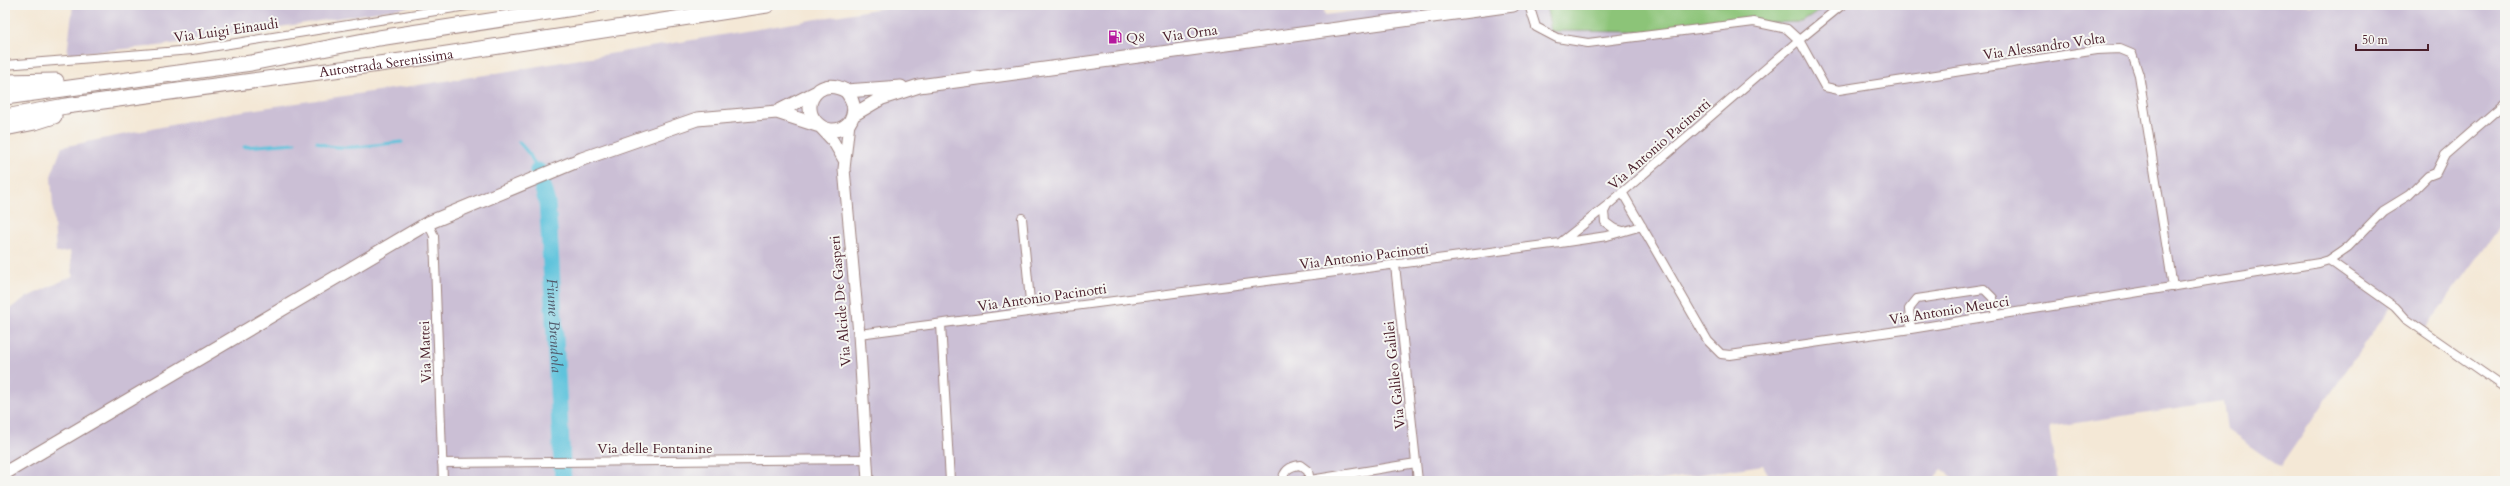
<svg xmlns="http://www.w3.org/2000/svg" width="2510" height="486" viewBox="0 0 2510 486" font-family="Cardo,serif">
  <style>
    .industrial { fill: #cbbfd5 }
    .green { fill: #8cc478; stroke: #6b7252 }
    .lines { fill: none; stroke-linecap: round; stroke-linejoin: round }
    .stream { stroke: #5ec3dc; stroke-width: 3 }
    .river { stroke: #5ec3dc; stroke-width: 17 }
    .minor-casing { stroke: #9f8480; stroke-width: 10 }
    .secondary-casing { stroke: #9f8480; stroke-width: 13 }
    .primary-casing { stroke: #9f8480; stroke-width: 15 }
    .motorway-casing { stroke: #9f8480; stroke-width: 17 }
    .minor { stroke: #fff; stroke-width: 8 }
    .secondary { stroke: #fff; stroke-width: 11 }
    .primary { stroke: #fff; stroke-width: 13 }
    .motorway { stroke: #fff; stroke-width: 15 }
    .labels { text-anchor: middle; stroke-width: 4; stroke-linejoin: round; paint-order: stroke }
    .street-label { font-size: 14px; fill: #4a1f2b; stroke: #f6f6f2 }
    .poi-label { font-size: 14px; fill: #4a1f2b; stroke: #f6f6f2; text-anchor: start }
    .water-label { font-size: 15px; font-style: italic; fill: #515869; stroke: #f6f6f2 }
  </style>
  <rect width="100%" height="100%" fill="#f6f6f2"/>
  <filter id="ink" filterUnits="userSpaceOnUse"><feTurbulence type="fractalNoise" baseFrequency=".025" numOctaves="2"/><feDisplacementMap in="SourceGraphic" scale="8" xChannelSelector="R" yChannelSelector="G"/><feConvolveMatrix kernelMatrix="1 2 1 2 8 2 1 2 1" color-interpolation-filters="sRGB"/></filter>
  <filter id="wash" filterUnits="userSpaceOnUse"><feTurbulence type="fractalNoise" baseFrequency=".012" numOctaves="4" result="noise"/><feDisplacementMap in="SourceGraphic" scale="16" xChannelSelector="R" yChannelSelector="G"/><feGaussianBlur stdDeviation="0.9" result="paint"/><feColorMatrix in="noise" values="0 0 0 0 0 0 0 0 0 0 0 0 0 0 0 0 0 1.4 0 .05"/><feComposite in="paint" operator="in"/></filter>
  <g filter="url(#wash)">
    <rect width="100%" height="100%" fill="#f4e8d6"/>
    <path class="industrial" d="M73 5H422L158 46 67 54Z
      M900 5H1323L1325 15 1402 5H1546L1551 31 1802 22 1829 5H2505V225L2502 223 2426 327 2398 309 2390 307 2280 467 2227 430 2223 401 2049 427 2057 481H1958L1942 469 1931 481H1772L1763 465 1655 481H5V312L25 298 73 276 70 251 56 253 51 176 62 147 236 112 485 75Z"/>
    <path class="green" d="M1546 5H1829L1802 22 1715 24 1652 32 1551 31Z"/>
    <g class="lines">
      <path class="stream" d="M317 142C338 153 378 144 402 142
        M519 142 530 155 538 171
        M244 147 295 143"/>
      <path class="river" id="s1" d="M538 171 547 203 549 229 563 481"/>
    </g>
  </g>
  <g filter="url(#ink)">
    <g class="lines">
      <g class="minor-casing">
        <path id="minor" d="M1529 5 1536 27 1557 38 1588 43 1754 22 1787 29 1799 40 1842 5
          M5 65 192 50 473 5
          M1622 192 1708 341 1721 354 1730 355 1911 329 2319 263 2329 260 2348 247 2383 211 2409 195 2428 176 2436 173 2445 155 2505 103
          M1607 206 1604 212 1605 222 1613 228 1623 231
          M1022 218 1031 311
          M428 223 434 236 443 481
          M1560 243 1609 204 1799 40 1825 87 1839 90 2097 50 2120 49 2132 54 2139 75 2173 287
          M2329 260 2395 307 2406 319 2505 388
          M1395 265 1418 481
          M941 324 950 481
          M1911 329 1909 309 1917 299 1984 289 1993 298 1996 315
          M859 334 1560 243 1607 236 1642 226
          M442 463 867 459
          M1282 481C1284 470 1290 466 1300 465L1308 471 1310 480
          M1304 481 1416 463"/>
      </g>
      <g class="secondary-casing">
        <path id="secondary" d="M849 123 844 169 859 334 868 481
          M819 126 833 141 844 160"/>
      </g>
      <g class="primary-casing">
        <path id="primary" d="M846 91C854 101 857 111 849 123 826 145 794 110 819 90 828 84 837 86 846 91L901 87
          M777 112 817 125
          M853 115 882 98 919 86 1513 5
          M5 473 428 223 582 159 697 119 777 112 815 93"/>
      </g>
      <g class="motorway-casing">
        <g id="motorway">
          <path d="M5 82 56 81"/>
          <path d="M5 97 251 63 379 38 593 5"/>
          <path id="s2" d="M5 117 66 106 401 61 767 5"/>
          <path d="M5 128 35 122 54 116"/>
        </g>
      </g>
      <use href="#minor" class="minor"/>
      <use href="#secondary" class="secondary"/>
      <use href="#primary" class="primary"/>
      <use href="#motorway" class="motorway"/>
    </g>
  </g>
  <defs>
    <g id="fuel-bare" transform="scale(1.08)"><path d="M-5.5-6h7V0h2V4h1.3V-2.5L3-4.5l.8-.8L6-3V5H2.5V1h-1V6h-7ZM-4.2-4.7v3.2H.2V-4.7Z" fill="#b5179e" stroke="#f6f6f2" stroke-width="2.5" paint-order="stroke"/></g>
  </defs>
  <g fill-rule="evenodd">
    <use href="#fuel-bare" x="1115" y="37"/>
  </g>
  <g class="labels">
    <g class="street-label">
      <text transform="translate(226 30) rotate(-8)" y="5">Via Luigi Einaudi</text>
      <text transform="translate(1190 33) rotate(-8)" y="5">Via Orna</text>
      <text transform="translate(2044 46) rotate(-8)" y="5">Via Alessandro Volta</text>
      <text dy="5" stroke="none"><textPath href="#s2" startOffset="385">Autostrada Serenissima</textPath></text>
      <text transform="translate(1659 144) rotate(-41)" y="5">Via Antonio Pacinotti</text>
      <text transform="translate(1364 256) rotate(-7)" y="5">Via Antonio Pacinotti</text>
      <text transform="translate(1042 297) rotate(-8)" y="5">Via Antonio Pacinotti</text>
      <text transform="translate(840 301) rotate(-95)" y="5">Via Alcide De Gasperi</text>
      <text transform="translate(1949 310) rotate(-9)" y="5">Via Antonio Meucci</text>
      <text transform="translate(425 352) rotate(-92)" y="5">Via Mattei</text>
      <text transform="translate(1394 375) rotate(-96)" y="5">Via Galileo Galilei</text>
      <text x="655" y="453">Via delle Fontanine</text>
    </g>
    <g class="poi-label">
      <text x="1126" y="42">Q8</text>
    </g>
    <g class="water-label">
      <text dy="5" stroke="none"><textPath href="#s1" startOffset="156">Fiume Brendola</textPath></text>
    </g>
  </g>
  <rect width="2510" height="486" fill="none" stroke="#f6f6f2" stroke-width="20"/>
  <path d="M2356 44v6h72v-6" fill="none" stroke="#4a1f2b" stroke-width="2"/>
  <text x="2362" y="44" font-size="12" fill="#4a1f2b" stroke="#f6f6f2" stroke-width="3" paint-order="stroke">50 m</text>
</svg>
